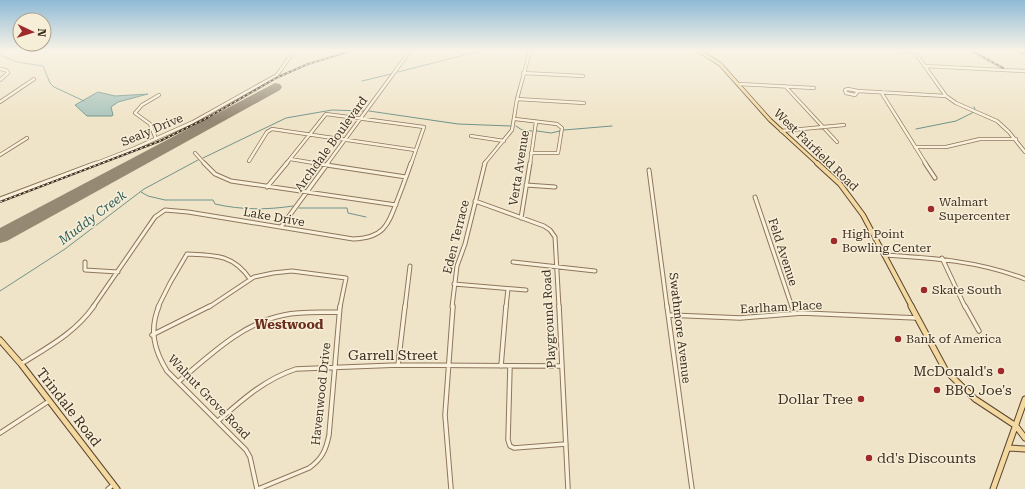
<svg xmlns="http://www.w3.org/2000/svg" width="1025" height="489" viewBox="0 0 1025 489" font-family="'Roboto Serif',serif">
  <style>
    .water { fill: #a9c4bc; stroke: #6f938a }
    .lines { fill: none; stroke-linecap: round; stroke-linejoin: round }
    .stream { stroke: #6f938a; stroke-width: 1 }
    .runway { fill: #968974; fill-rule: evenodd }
    .minor-far2-casing { stroke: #8d765c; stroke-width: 4 }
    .minor-far1-casing { stroke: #8d765c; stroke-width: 5 }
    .minor-casing { stroke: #8d765c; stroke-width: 5.5 }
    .major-far2-casing { stroke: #5b4430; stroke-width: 4.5 }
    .major-far1-casing { stroke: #5b4430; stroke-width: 6 }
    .major-casing { stroke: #5b4430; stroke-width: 7 }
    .highway-casing { stroke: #5b4430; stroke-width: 5 }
    .minor-far2 { stroke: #faf1dc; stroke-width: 2.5 }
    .minor-far1 { stroke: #faf1dc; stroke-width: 3 }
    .minor { stroke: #faf1dc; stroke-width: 3.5 }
    .major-far2 { stroke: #f3d9a0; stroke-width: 3 }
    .major-far1 { stroke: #f3d9a0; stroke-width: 4 }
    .major { stroke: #f3d9a0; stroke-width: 5 }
    .highway { stroke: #e0a458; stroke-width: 3.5 }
    .rail-casing { stroke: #3d2e20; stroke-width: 2 }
    .rail { stroke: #f7eed8; stroke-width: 1; stroke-dasharray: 2.5; stroke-linecap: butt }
    .poi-dot { fill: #9e2a2b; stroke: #f7eed8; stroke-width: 1.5 }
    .labels { text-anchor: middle; stroke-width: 3; stroke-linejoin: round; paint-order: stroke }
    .street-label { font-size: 12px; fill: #3d2e20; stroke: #f7eed8 }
    .poi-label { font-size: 12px; fill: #3d2e20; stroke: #f7eed8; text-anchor: start }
    .water-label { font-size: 13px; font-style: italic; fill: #2f5d5a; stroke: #f7eed8 }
    .neighbourhood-label { font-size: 13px; font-weight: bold; fill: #6b2e1e; stroke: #f7eed8 }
    .near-street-label { font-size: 14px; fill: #3d2e20; stroke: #f7eed8 }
    .near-poi-label { font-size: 14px; fill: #3d2e20; stroke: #f7eed8; text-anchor: end }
  </style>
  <rect width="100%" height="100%" fill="#f0e4c8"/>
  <path class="water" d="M98 92 115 96 148 94 118 102 111 107 113 115 112 116H87L75 105Z"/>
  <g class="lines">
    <path class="stream" d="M0 55 17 62 43 66 50 83 54 87 84 101
      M398 72 480 51
      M362 81 391 74
      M974 107 975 109
      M369 111 458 124 511 126
      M516 126 522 130 532 131
      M916 129 956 121 974 112
      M564 130 612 126
      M537 131 551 133 560 131
      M203 158 286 118 332 110 364 111
      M141 192 148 196 165 200H213L215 204C241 210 267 210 293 206
      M299 208H347L348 213 366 217
      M0 291 65 249 144 189 198 160"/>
    <path class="runway" d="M275 83 280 84 282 87 280 90 7 241 0 243V228Z"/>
    <g class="minor-far2-casing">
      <path id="minor-far2" d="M904 51 914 52
        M914 51 946 96 956 103 997 121 1009 132 1025 152
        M925 66 1025 71
        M0 69 6 70 8 73 0 80
        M523 73 583 76
        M738 84 814 88
        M785 86 837 142
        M848 89 858 91 855 95 846 93 845 90Z
        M858 91 946 96
        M881 92 926 164
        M517 99 584 103
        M0 102 34 79
        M515 119 557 124 562 128 558 153H531
        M781 131 844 125
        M471 136 504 141
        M156 139 150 124 135 113 142 105 159 95
        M915 147H946L980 139H1016
        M195 153 205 164
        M0 155 27 138
        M290 159 320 164
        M249 161 267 132 272 129 415 150
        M94 164 135 148 193 122 277 75 294 51
        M286 164 326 114 424 127 411 164
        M327 164 410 51
        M484 164 512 130 517 99 530 51
        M530 164 536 122"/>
    </g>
    <g class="minor-far1-casing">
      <path id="minor-far1" d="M204 163 215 174 231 181 396 205
        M313 163 406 177
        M925 163 935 178
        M649 170 667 307
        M526 185 555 187
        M267 187 287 163
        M755 197 792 307
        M0 199 96 163
        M475 201 544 226 550 230 555 237 559 307
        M521 218 530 163
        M281 227 328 163
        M884 255C933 258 979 261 1025 279
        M942 258 965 307
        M85 262V270L118 272
        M513 262 595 271
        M454 284 526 290
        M93 307 155 217 165 210 188 212 353 239C383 238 388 226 397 201 402 188 407 175 411 163
        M158 307 170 283 187 254C214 255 233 254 250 279
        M209 307 254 277 273 273 292 271 346 278 340 307
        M405 307 410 266
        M452 307 457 266 465 244 485 163
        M506 307 508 289"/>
    </g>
    <g class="minor-casing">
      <path id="minor" d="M159 306C149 330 154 350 167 371L246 450 250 457 257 489
        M559 306 568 489
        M667 306 692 489
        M792 306 794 313
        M965 306 979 331
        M669 315 740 318 802 313 917 318
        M152 335 210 306
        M21 364C48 347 75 333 94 306
        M398 365 405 306
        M501 366 506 306
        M510 366 508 440 510 446 514 448 566 444
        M178 382C209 356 242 323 284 315 302 311 321 313 339 312
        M218 421C242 400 265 379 296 369L398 365 562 366
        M0 433 49 401
        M108 489 113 485
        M258 489 309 468C322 459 326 450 329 435L340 306
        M451 489 445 415 453 306"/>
    </g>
    <g class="major-far2-casing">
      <path id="major-far2" d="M699 51 720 64 770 120 818 164"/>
    </g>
    <g class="major-far1-casing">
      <path id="major-far1" d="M817 163 840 184 863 215 912 307"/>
    </g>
    <g class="major-casing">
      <path id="major" d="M911 306 946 371 975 399 1016 426 1025 438
        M0 340 21 364 117 489
        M1008 448 1025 449
        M993 489 1025 399"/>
    </g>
    <g class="highway-casing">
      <path id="highway" d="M1021 51 1025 53"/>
    </g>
    <use href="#minor-far2" class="minor-far2"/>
    <use href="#minor-far1" class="minor-far1"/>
    <use href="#minor" class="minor"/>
    <use href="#major-far2" class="major-far2"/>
    <use href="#major-far1" class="major-far1"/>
    <use href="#major" class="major"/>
    <use href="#highway" class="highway"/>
    <g class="rail-casing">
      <path id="rail" d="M972 51 1003 68
        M0 202 160 141 207 118 278 77 308 64 351 51"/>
    </g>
    <use href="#rail" class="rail"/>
  </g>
  <linearGradient id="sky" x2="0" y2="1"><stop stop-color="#8fbad6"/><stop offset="0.42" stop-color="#f8f3e6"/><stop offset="1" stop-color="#f8f3e6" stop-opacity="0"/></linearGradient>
  <rect width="1025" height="120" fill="url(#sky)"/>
  <g class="poi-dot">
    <circle cx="931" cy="209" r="4"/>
    <circle cx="834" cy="241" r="4"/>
    <circle cx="924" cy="290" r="4"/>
    <circle cx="898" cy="339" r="4"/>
    <circle cx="1001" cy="371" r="4"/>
    <circle cx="937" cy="390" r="4"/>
    <circle cx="861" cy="399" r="4"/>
    <circle cx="869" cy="458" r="4"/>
  </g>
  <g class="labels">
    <g class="street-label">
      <text transform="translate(152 130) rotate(-23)" y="4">Sealy Drive</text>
      <text transform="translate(331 144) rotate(-54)" y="4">Archdale Boulevard</text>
      <text transform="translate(816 150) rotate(44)" y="4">West Fairfield Road</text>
      <text transform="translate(519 168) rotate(-81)" y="4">Verta Avenue</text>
      <text transform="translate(274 217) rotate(10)" y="4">Lake Drive</text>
      <text transform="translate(456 237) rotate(-76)" y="4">Eden Terrace</text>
      <text transform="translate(783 252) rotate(72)" y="4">Feld Avenue</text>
      <text transform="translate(781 307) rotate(-3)" y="4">Earlham Place</text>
      <text transform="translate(549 319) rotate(-93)" y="4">Playground Road</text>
      <text transform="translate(680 328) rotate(83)" y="4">Swathmore Avenue</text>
      <text transform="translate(321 394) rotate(-84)" y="4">Havenwood Drive</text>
      <text transform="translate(209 397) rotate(46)" y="4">Walnut Grove Road</text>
    </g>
    <g class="poi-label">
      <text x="939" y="206">Walmart<tspan x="939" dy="14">Supercenter</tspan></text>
      <text x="842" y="238">High Point<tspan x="842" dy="14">Bowling Center</tspan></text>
      <text x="932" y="294">Skate South</text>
      <text x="906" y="343">Bank of America</text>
    </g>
    <g class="water-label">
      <text transform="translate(92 217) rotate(-37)" y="5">Muddy Creek</text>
    </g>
    <g class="neighbourhood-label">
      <text x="289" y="329">Westwood</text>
    </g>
    <g class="near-street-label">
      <text x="393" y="360">Garrell Street</text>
      <text transform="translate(69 407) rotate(52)" y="5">Trindale Road</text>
    </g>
    <g class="near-poi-label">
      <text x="993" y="376">McDonald's</text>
      <text x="945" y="395" text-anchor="start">BBQ Joe's</text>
      <text x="853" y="404">Dollar Tree</text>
      <text x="877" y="463" text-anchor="start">dd's Discounts</text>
    </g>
  </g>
  <g transform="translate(32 32) rotate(94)"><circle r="19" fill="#f7eed8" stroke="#ada18e"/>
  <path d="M0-3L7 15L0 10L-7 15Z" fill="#9e2a2b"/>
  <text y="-6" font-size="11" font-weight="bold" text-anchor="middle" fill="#3d2e20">N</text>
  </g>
</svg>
